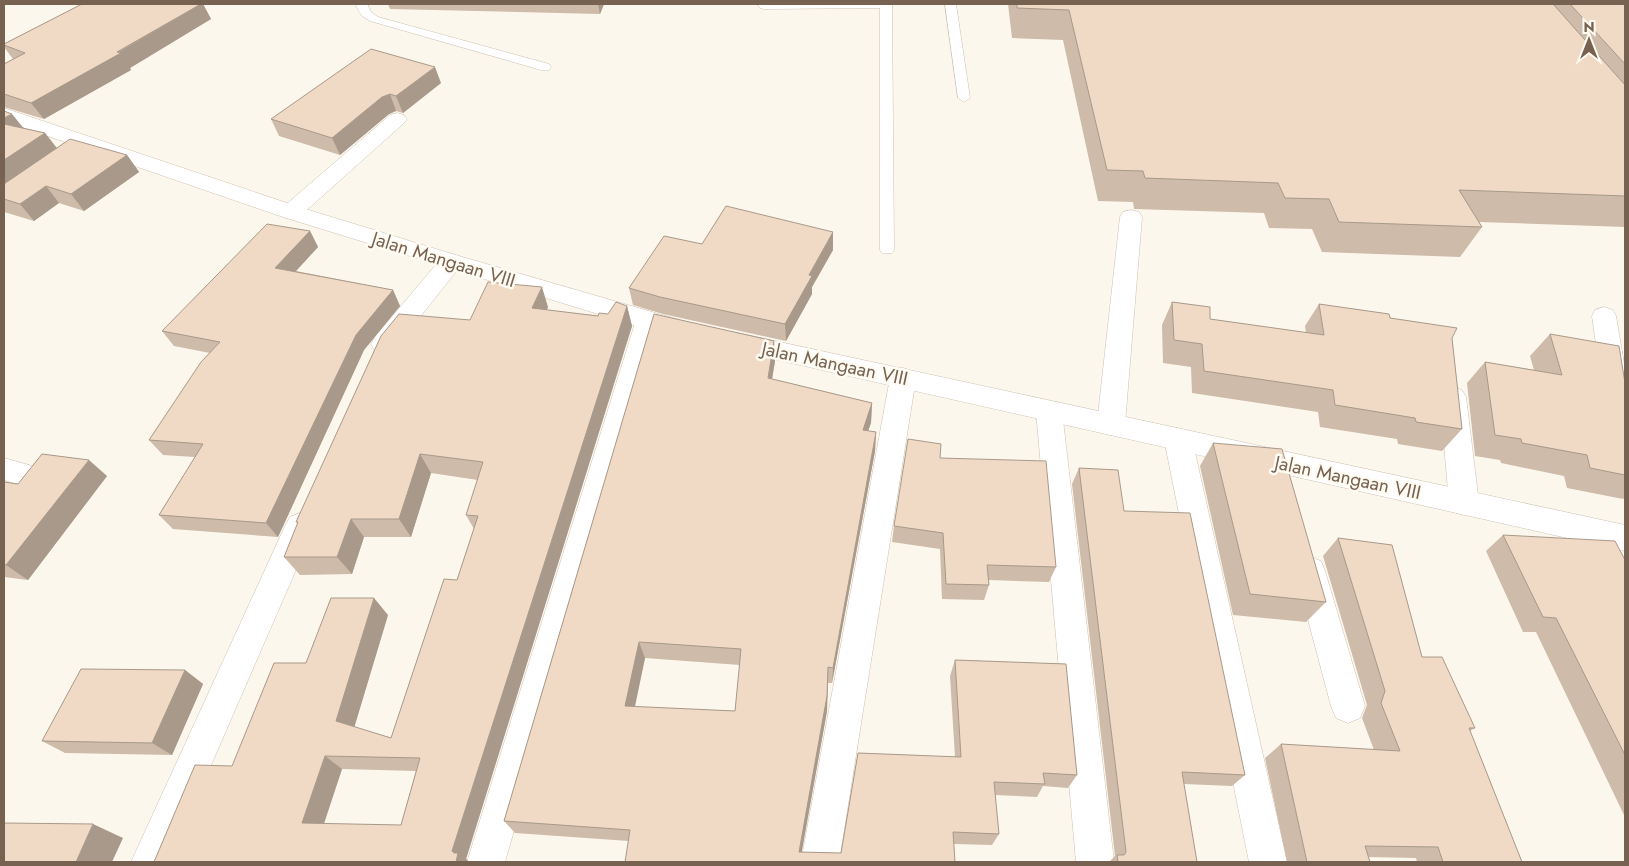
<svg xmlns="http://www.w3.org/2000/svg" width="1629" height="866" viewBox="0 0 1629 866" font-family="Jost,sans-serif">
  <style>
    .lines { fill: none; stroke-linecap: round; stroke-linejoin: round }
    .service-casing { stroke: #cec0b2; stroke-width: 1 }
    .minor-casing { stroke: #cec0b2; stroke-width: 1 }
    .tertiary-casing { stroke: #cec0b2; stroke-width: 1 }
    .service { fill: #fff; fill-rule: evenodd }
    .minor { fill: #fff; fill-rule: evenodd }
    .tertiary { fill: #fff; fill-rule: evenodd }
    .wall { fill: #cebba9; fill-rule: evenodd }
    .shaded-wall { fill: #a8998a }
    .building { fill: #f0dac5; stroke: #a8998a; fill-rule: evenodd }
    .labels { text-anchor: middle; stroke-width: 5; stroke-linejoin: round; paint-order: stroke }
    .street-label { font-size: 19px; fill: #776150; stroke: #fefbf3 }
  </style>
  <rect width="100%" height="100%" fill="#fcf7ec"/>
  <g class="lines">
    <g class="service-casing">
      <path id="service" d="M358 4H369L368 6 371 12 378 17 549 64 551 67 549 70H541L370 21 362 16 356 6Z
        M760 4H892L894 250 892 253H882L880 250V8L764 9 760 8 758 6Z
        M945 4H956L970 98 964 102 958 98Z"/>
    </g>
    <g class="minor-casing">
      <path id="minor" d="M397 113 404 115 407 119 404 123 299 217 291 219 283 217 280 212 283 207 390 115Z
        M1131 210 1139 212 1142 217 1125 424 1121 432 1111 435 1101 432 1097 424 1120 217 1123 212Z
        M451 254 459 256 463 262 459 268 393 351 384 353 375 351 371 344 375 337 443 256Z
        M1604 307 1613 310 1616 316 1625 369V463L1615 460 1611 452 1592 316 1595 310Z
        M648 311 657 314 660 320 505 862H467L636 320 639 314Z
        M903 368 912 371 916 378 839 862H801L890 378 894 371Z
        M1453 387 1462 390 1466 397 1479 503 1474 512 1464 515 1454 512 1449 503 1440 397 1444 390Z
        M1049 401 1059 404 1062 411 1114 862H1076L1036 411 1039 404Z
        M1178 428 1188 431 1192 439 1287 862H1249L1164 439 1168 431Z
        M4 458 43 469 47 477 43 485 33 489 4 480Z
        M300 513 310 517 315 526 169 862H131L285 526 290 517Z
        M1310 557 1321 561 1325 571 1365 706 1360 718 1348 723 1336 718 1331 706 1295 571 1299 561Z"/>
    </g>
    <g class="tertiary-casing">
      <path id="tertiary" d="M4 108 299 207 459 256 697 325 701 331 697 337 688 340 663 334 283 217 4 121Z
        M738 333 1625 525V551L729 349 725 342 729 335Z"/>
    </g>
    <use href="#service" class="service"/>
    <use href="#minor" class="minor"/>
    <use href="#tertiary" class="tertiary"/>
  </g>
  <path class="wall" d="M82 4H203L211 19 130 68 131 70 44 119 4 107V64L13 59 4 47V44Z
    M388 4H604L600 14 390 9Z
    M1008 4H1625V227L1479 222 1482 227 1460 257 1322 252 1312 229 1269 228 1264 213 1134 209 1133 202 1098 201 1063 40 1012 38Z
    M441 83 403 113 396 111 389 114 340 155 279 136 271 119Z
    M4 111 24 128 45 133 57 148 127 155 139 172 84 211 59 203 34 221 4 212Z
    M310 231 318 247 296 271 393 290 400 306 364 350 278 537 173 529 159 515 195 457 163 455 149 440 210 353 174 346 162 331Z
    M702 244 833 250 812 287V294L786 341 663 314 633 305 629 288Z
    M1172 302 1210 319 1306 333 1305 326 1319 304 1390 318 1452 338 1462 429 1442 451 1398 444 1397 439 1320 427 1318 412 1192 393 1191 367 1163 363 1162 325Z
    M627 306 632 326 466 859 469 862H154L232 766 306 663 388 615 354 727 391 738 457 580 474 529 466 515 478 480 431 473 411 537H364L352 574 300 575 284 557 298 523 296 522 470 320 548 307 547 310 598 316 608 314ZM342 769 416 771 401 825 324 824Z
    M654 314 774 341 775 361 772 379 872 403 871 423 868 431 876 432 875 451 832 683H828L827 711 801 852 841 853 858 753 955 757 950 676 955 660 1066 664 1077 775 1068 788 1043 786 1037 797 995 795 999 834 992 845 954 844 955 862H625L629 841 515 833 504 821ZM645 658 740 665 735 711 634 707Z
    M1550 334 1625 383V497L1623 499 1567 488 1564 476 1501 463 1500 460 1475 456 1467 383 1485 362 1534 370 1530 356Z
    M1213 443 1326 602 1306 622 1233 615 1200 466Z
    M940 458 1056 567 1049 582 989 580V585L984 600 942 599 940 549 892 542 894 526Z
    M1079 468 1245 775 1232 786 1184 784 1197 862H1109L1115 856 1072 484Z
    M107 476 28 580 4 577V482L18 484Z
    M1503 535 1625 560V817L1536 632H1523L1486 551Z
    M1338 538 1422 657 1475 728 1470 731 1522 862H1417L1416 858 1368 857 1370 862H1287L1265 758 1281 744 1374 750 1362 718 1367 705 1323 556Z
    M185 670 203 684 172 755 65 753 42 741Z"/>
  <path class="shaded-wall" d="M201 4H203L211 19 130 68 131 70 44 119 31 103Z
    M598 4H604L600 14Z
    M435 67 441 83 403 113 396 96Z
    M390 94 396 111 389 114 340 155 332 138 382 97Z
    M12 114 25 130H4V118Z
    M45 133 58 150 4 186V160Z
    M127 155 139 172 84 211 71 194Z
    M46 186 59 203 34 221 20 204Z
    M310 231 318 247 285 283 275 268Z
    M833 232V250L812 287V294L786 341 785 324 809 275Z
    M542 287 548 307 539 329 532 308Z
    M393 290 400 306 364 350 278 537 266 523 356 335Z
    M627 306 632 326 466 859 469 862H456L454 853 452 851Z
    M774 341 775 361 769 398 768 378Z
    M872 403 871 423 861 450 863 430Z
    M876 432 875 451 832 683 833 668Z
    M420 454 431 473 411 537 399 519Z
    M89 460 107 476 28 580 6 565Z
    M351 519 364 537 352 574 337 557Z
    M374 598 388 615 352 735 336 721Z
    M639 642 645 658 632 721 625 706Z
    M828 667 827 711 800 862 799 852Z
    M185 670 203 684 172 755 152 743Z
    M325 756 342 769 320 835 302 823Z
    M93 824 123 838 112 862H76Z"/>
  <path class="building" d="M82 4H201L117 52 121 53 31 103 4 94V64L25 53 4 45V44Z
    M1017 4H1553L1625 85V196L1459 190 1482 227 1339 222 1329 199 1285 198 1278 183 1145 178 1143 171 1107 170 1069 10 1017 8Z
    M1570 4H1625V64Z
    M371 49 435 67 396 96 390 94 382 97 332 138 271 119Z
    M4 111 12 114 4 118Z
    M4 124 45 133 4 160Z
    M70 139 127 155 71 194 46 186 20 204 4 199V184Z
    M726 206 833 232 809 275 812 276 785 324 660 297 629 288 664 236 702 244Z
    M267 224 310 231 275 268 393 290 356 335 266 523 159 515 203 444 149 440 201 362 220 342 162 331Z
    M488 282 542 287 532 308 598 316 599 313 608 314 616 302 627 306 452 851 454 853H458L456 862H154L195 765 232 766 274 663H306L331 598H374L336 721 391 738 444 579 457 580 478 516 466 515 483 462 420 454 399 519H351L337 557H284L298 522H296L381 336 399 314 470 320ZM325 756 420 758 401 825 302 823Z
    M1172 302 1210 307V319L1324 335 1319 304 1389 314 1390 318 1457 328 1452 338 1462 429 1416 422 1415 418 1335 405 1333 390 1204 371 1202 344 1174 340Z
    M654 314 774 341 768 378 872 403 863 430 876 432 833 668 828 667 827 696 799 852 841 853 858 753 961 757 955 660 1066 664 1077 775 1043 773 1045 784 994 782 999 834 953 832 955 862H625L630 830 504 821ZM639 642 741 649 735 711 625 706Z
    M1550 334 1619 346 1625 383V475L1590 468 1587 455 1522 443 1521 439 1495 435 1485 362 1562 375Z
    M908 439 941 444 940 458 1046 461 1056 567 987 565 989 585 946 584 943 533 894 526Z
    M1213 443 1282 449 1326 602 1250 594Z
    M42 454 89 460 6 565H4V482L18 484Z
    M1079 468 1118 470 1124 511 1190 513 1245 775 1182 772 1197 862H1118L1117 855H1124L1126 852Z
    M1503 535 1615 541 1625 560V755L1556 618 1543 617Z
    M1338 538 1392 545 1422 657H1442L1475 728H1469L1522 862H1443L1438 847 1365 846 1370 862H1307L1281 744 1400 751 1381 703 1385 691Z
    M81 669 185 670 152 743 42 741Z
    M4 823 93 824 76 862H4Z"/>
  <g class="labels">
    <g class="street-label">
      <text transform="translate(444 259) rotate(17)" y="7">Jalan Mangaan VIII</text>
      <text transform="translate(835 363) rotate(12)" y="7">Jalan Mangaan VIII</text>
      <text transform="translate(1348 477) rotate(12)" y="7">Jalan Mangaan VIII</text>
    </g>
  </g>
  <rect width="1629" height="866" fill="none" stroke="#776150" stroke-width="10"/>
  <g transform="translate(1589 40)" stroke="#fefbf3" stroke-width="4" paint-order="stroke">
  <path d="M0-4L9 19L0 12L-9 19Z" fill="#776150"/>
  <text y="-8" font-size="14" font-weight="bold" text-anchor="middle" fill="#776150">N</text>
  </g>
</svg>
